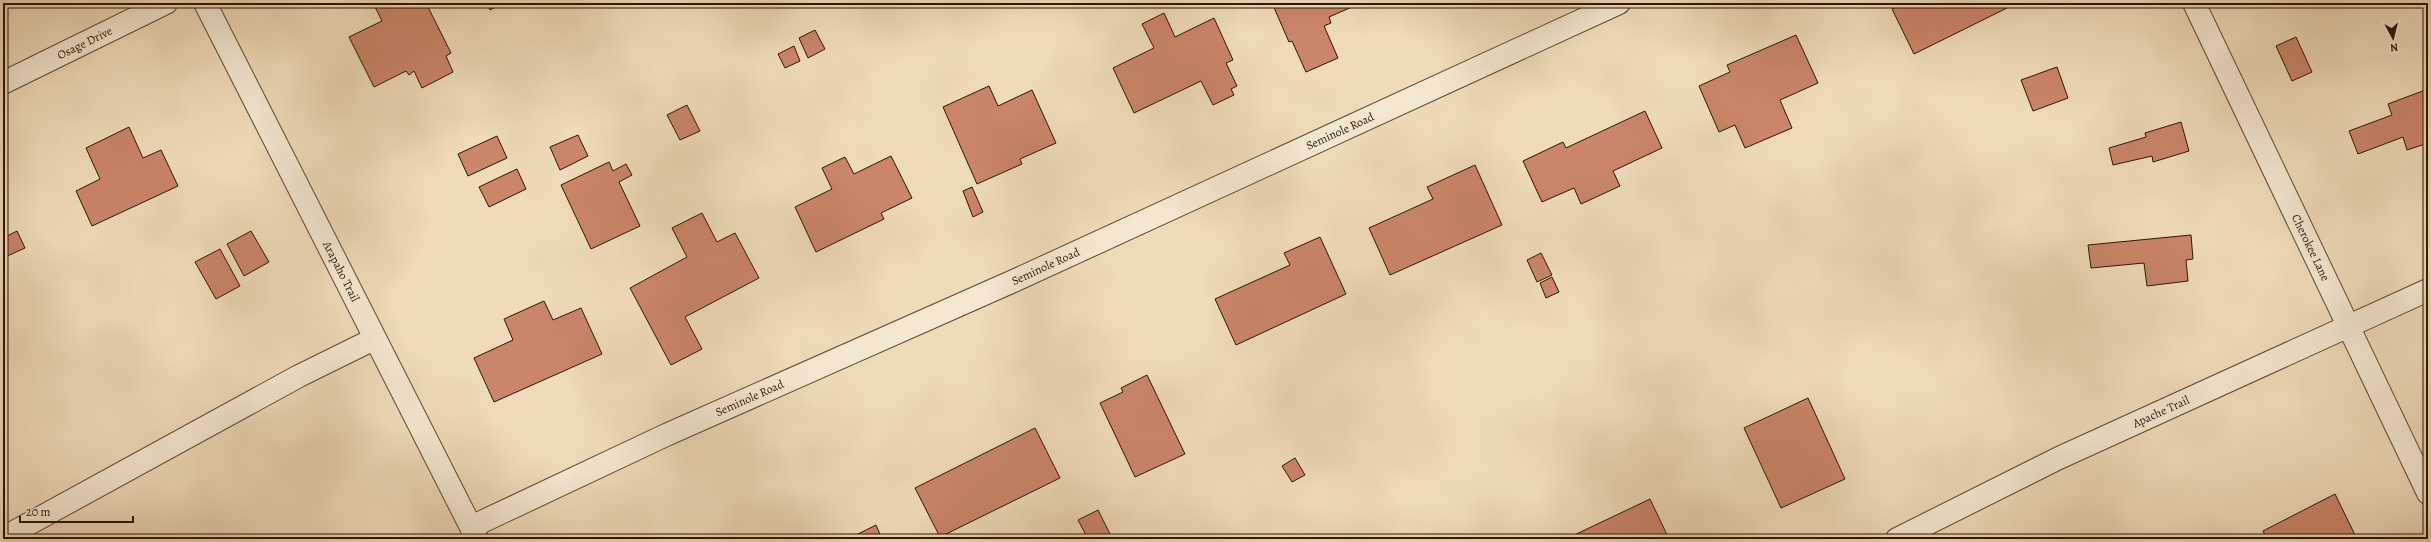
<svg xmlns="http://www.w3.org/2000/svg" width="2431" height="542" viewBox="0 0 2431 542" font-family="Alegreya,serif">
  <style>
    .building { fill: #cb856a; stroke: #2e1401 }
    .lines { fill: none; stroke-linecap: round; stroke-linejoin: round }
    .minor-casing { stroke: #5e462f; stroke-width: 24 }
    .minor { stroke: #f5e8d2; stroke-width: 22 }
    .labels { text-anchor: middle; stroke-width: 4; stroke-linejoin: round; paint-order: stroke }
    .street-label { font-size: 12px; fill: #2e1401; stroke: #f5e8d2 }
  </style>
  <rect width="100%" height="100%" fill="#f0dbb9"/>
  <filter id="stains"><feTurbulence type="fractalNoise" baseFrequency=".005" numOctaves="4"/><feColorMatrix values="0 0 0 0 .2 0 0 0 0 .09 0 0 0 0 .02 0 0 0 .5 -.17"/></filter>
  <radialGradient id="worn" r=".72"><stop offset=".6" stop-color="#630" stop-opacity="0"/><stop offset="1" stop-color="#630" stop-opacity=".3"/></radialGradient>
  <path class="building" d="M373 3H426L451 53 446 56 453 72 422 88 414 71 409 75 406 71 374 87 349 37 382 21Z
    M486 3H503L490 10Z
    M1272 3H1361L1329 17 1331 23 1324 26 1338 58 1306 72 1292 41 1289 42Z
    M1905 3H2005L2007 8 1914 54 1892 9Z
    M1164 13 1175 37 1214 18 1233 60 1226 63 1237 86 1231 89 1234 95 1213 105 1201 81 1134 113 1113 68 1154 48 1142 24Z
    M815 30 825 49 808 58 799 38Z
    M1796 35 1818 83 1780 100 1792 128 1745 148 1735 125 1719 132 1699 86 1730 72 1727 65Z
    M2296 37 2312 72 2292 81 2276 46Z
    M794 46 800 61 785 68 778 54Z
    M2057 67 2068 98 2033 111 2021 80Z
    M989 86 998 106 1032 90 1056 143 1020 159 1022 164 977 184 943 107Z
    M2428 89V143L2407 150 2403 137 2358 154 2349 131 2392 115 2388 104Z
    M687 105 700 131 680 140 667 115Z
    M1645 111 1662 148 1613 171 1620 186 1581 204 1574 188 1542 202 1523 161 1563 142 1566 148Z
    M2181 122 2189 151 2153 162 2152 156 2113 165 2109 148 2146 137 2145 133Z
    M129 127 143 158 161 150 178 186 92 226 76 191 100 179 86 148Z
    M578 135 588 156 560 170 550 147Z
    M497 136 507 158 468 176 458 154Z
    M891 156 912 198 881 213 884 219 816 252 795 207 832 189 822 168 845 157 854 174Z
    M609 162 613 171 626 164 632 175 619 182 640 226 591 249 561 185Z
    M1475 165 1502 225 1390 275 1369 228 1433 199 1427 187Z
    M517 169 526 189 489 207 479 187Z
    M972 187 983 212 973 217 963 191Z
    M702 213 717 242 735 233 759 278 685 317 702 349 671 365 630 288 687 257 672 228Z
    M17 231 25 248 5 257 3 238Z
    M251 231 269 262 244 276 227 244Z
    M2191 235 2193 259 2186 260 2188 281 2147 286 2144 263 2091 268 2088 245Z
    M1320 237 1346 294 1236 345 1215 299 1290 265 1284 253Z
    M220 249 240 286 216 299 195 262Z
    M1541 253 1552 275 1537 282 1527 260Z
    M1552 277 1559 292 1546 298 1540 283Z
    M544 301 553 320 581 308 602 354 494 402 474 358 513 340 504 319Z
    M1147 375 1185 454 1135 477 1100 403 1123 392 1121 388Z
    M1808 398 1845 479 1781 508 1744 428Z
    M1035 428 1060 478 940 537 915 488Z
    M1295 458 1305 475 1292 482 1282 466Z
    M2335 494 2355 535 2348 539H2267L2263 531Z
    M1650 499 1669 539H1568V538Z
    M1098 510 1111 536 1104 539H1088L1078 520Z
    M876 525 882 539H848Z"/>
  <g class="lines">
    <g class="minor-casing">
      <g id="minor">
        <path id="s1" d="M205 3 477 539"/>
        <path id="s2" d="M2194 3 2428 493"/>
        <path id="s3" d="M3 83 166 3"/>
        <path id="s4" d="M471 527 666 435 1018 279 1619 3"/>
        <path d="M3 538 299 376 374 339"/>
        <path id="s5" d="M1897 539 2059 458 2428 290"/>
      </g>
    </g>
    <use href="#minor" class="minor"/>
  </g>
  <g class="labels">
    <g class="street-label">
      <text dy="4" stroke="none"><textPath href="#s3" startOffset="91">Osage Drive</textPath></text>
      <text dy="4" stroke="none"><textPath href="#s4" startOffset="955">Seminole Road</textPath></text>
      <text dy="4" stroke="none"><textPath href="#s2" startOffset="271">Cherokee Lane</textPath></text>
      <text dy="4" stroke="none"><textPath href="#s4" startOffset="631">Seminole Road</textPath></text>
      <text dy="4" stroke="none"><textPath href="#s1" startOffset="301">Arapaho Trail</textPath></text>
      <text dy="4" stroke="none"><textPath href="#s4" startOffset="307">Seminole Road</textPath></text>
      <text dy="4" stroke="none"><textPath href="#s5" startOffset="293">Apache Trail</textPath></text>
    </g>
  </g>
  <rect width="2431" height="542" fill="none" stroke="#f0dbb9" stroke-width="16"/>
  <rect x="4" y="4" width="2423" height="534" fill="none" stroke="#2e1401" stroke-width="2"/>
  <rect x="8" y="8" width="2415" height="526" fill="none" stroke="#2e1401"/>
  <g transform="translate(2393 38) rotate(173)" stroke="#f5e8d2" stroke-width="3" paint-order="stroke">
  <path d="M0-3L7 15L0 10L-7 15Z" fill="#2e1401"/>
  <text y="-6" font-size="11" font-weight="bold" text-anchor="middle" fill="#2e1401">N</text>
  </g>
  <path d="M20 516v6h113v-6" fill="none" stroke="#2e1401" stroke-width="2"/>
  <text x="26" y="516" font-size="12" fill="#2e1401" stroke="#f5e8d2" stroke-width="3" paint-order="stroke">20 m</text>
  <rect width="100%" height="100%" filter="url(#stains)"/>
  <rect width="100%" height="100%" fill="url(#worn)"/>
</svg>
